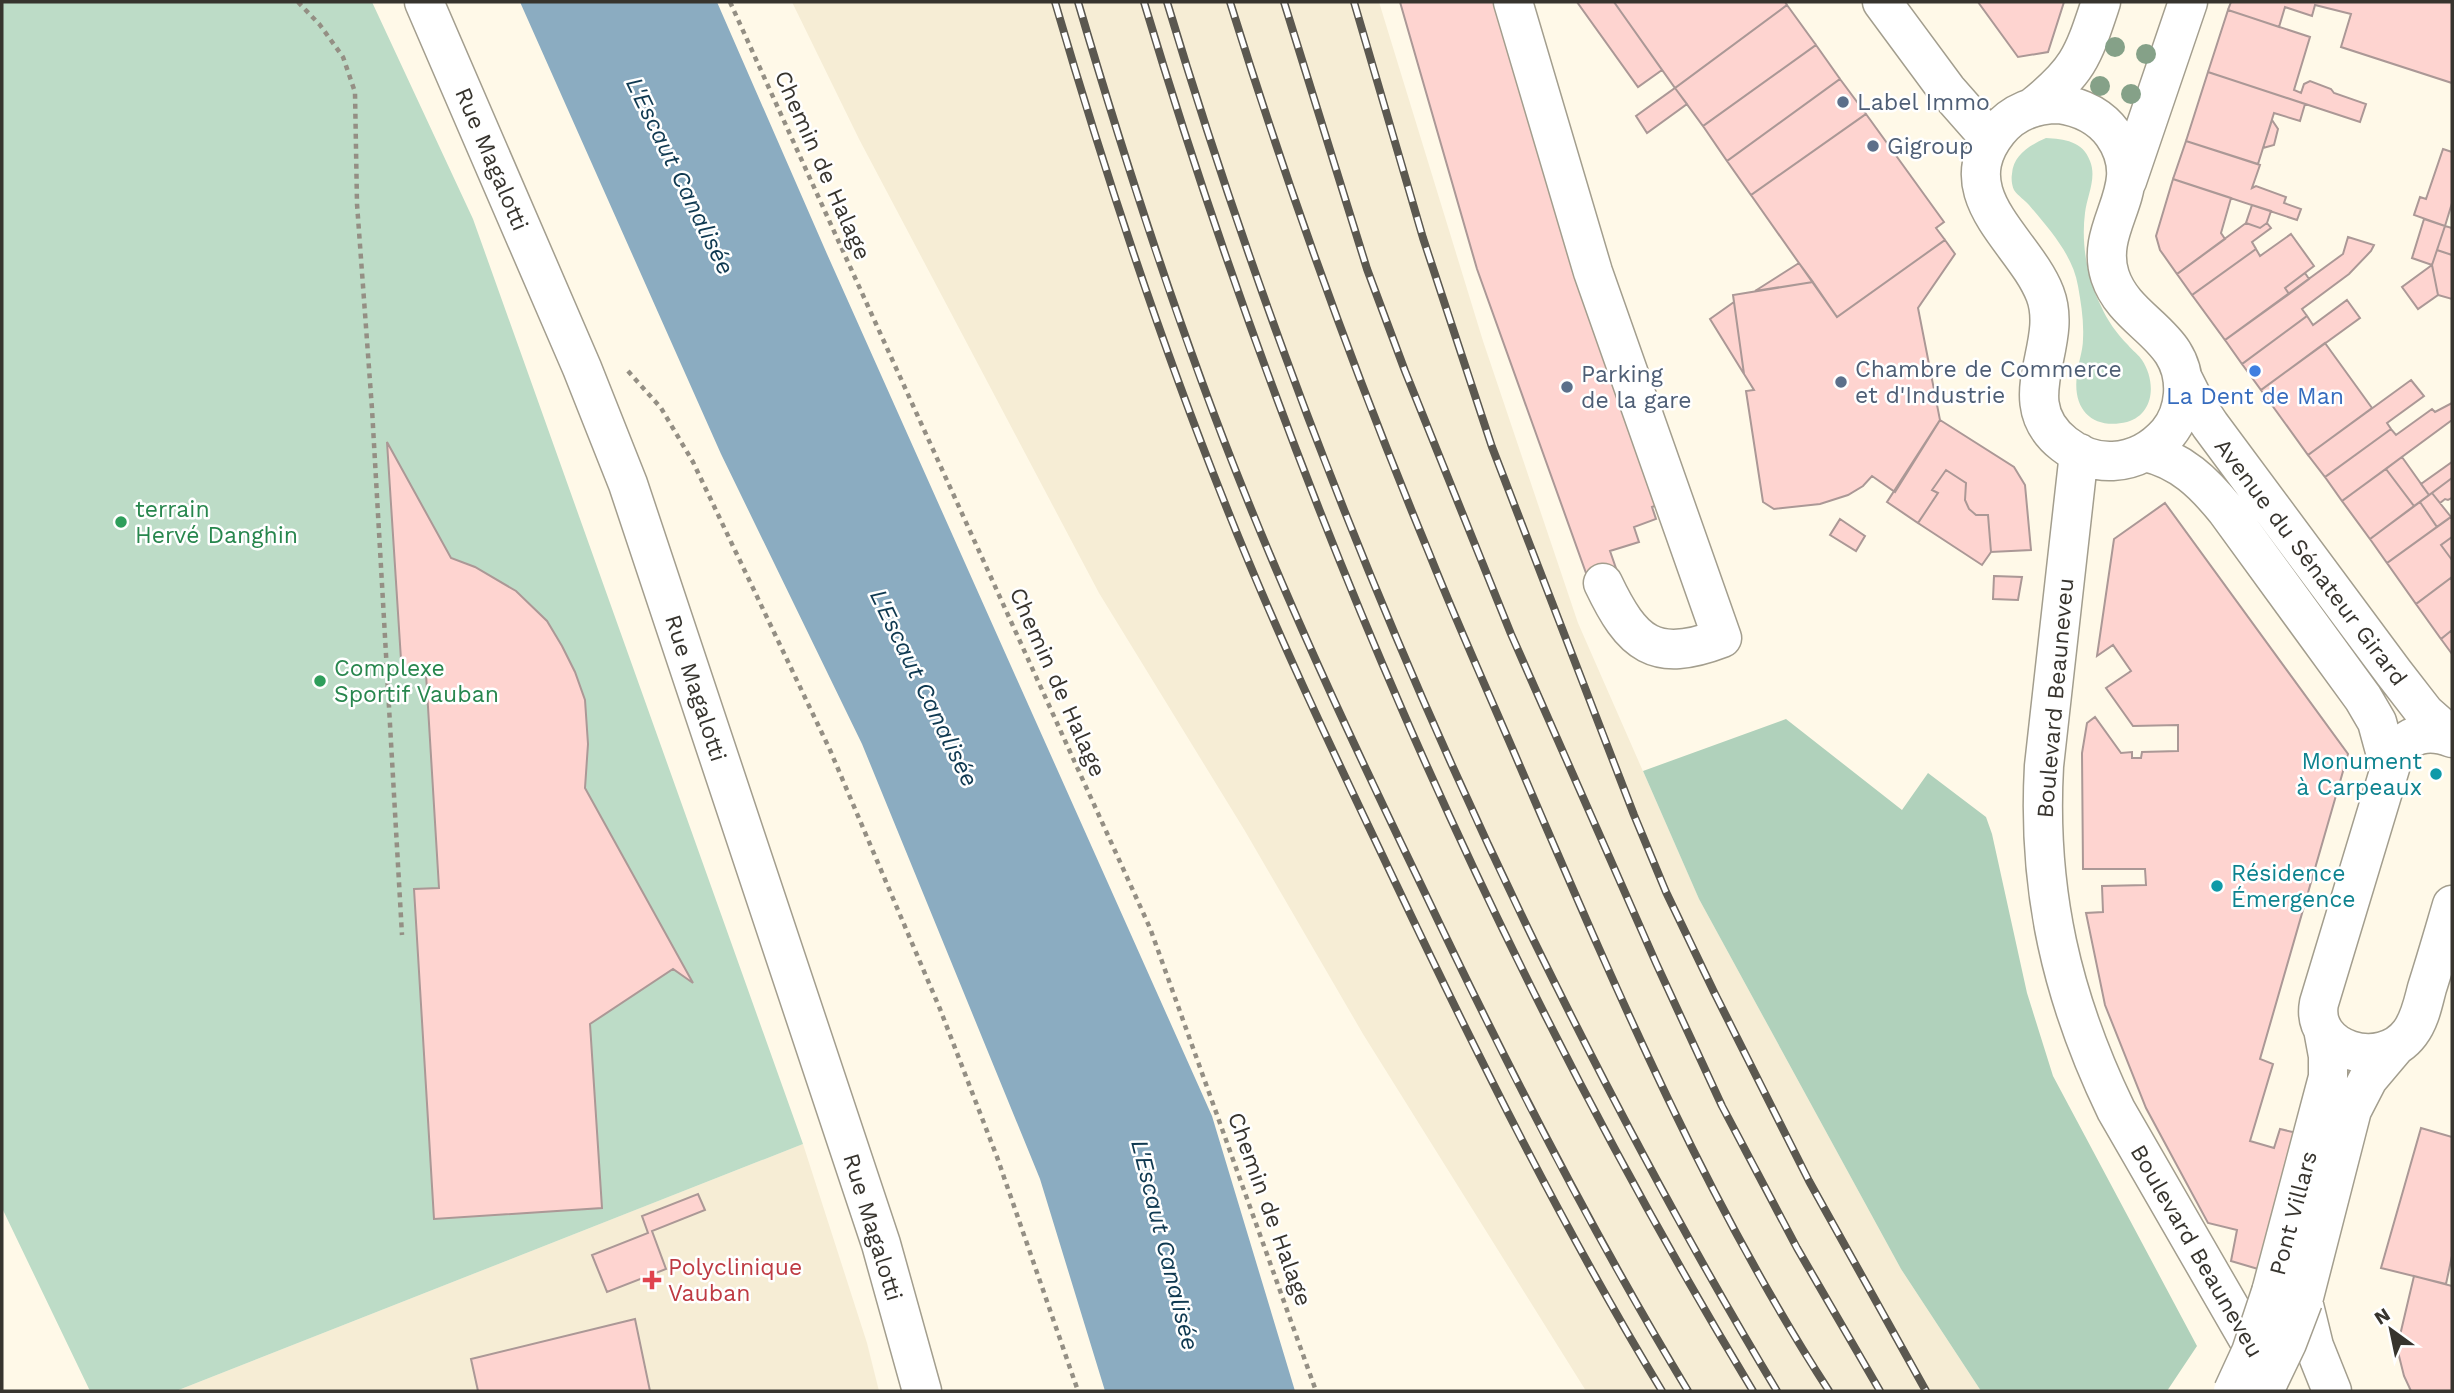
<svg xmlns="http://www.w3.org/2000/svg" width="2454" height="1393" viewBox="0 0 2454 1393" font-family="'Work Sans',sans-serif">
  <style>
    .built { fill: #f6edd5 }
    .green { fill: #bddcc7 }
    .forest { fill: #b0d1bb }
    .water { fill: #8bacc1 }
    .building { fill: #fed4d0; stroke: #ab9896; stroke-width: 2 }
    .lines { fill: none; stroke-linecap: round; stroke-linejoin: round }
    .minor-casing { stroke: #a39e8e; stroke-width: 41 }
    .major-casing { stroke: #a39e8e; stroke-width: 41 }
    .path { stroke: #948f84; stroke-width: 4.5; stroke-dasharray: 5 5; stroke-linecap: butt }
    .minor { stroke: #fff; stroke-width: 38 }
    .major { stroke: #fff; stroke-width: 38 }
    .rail-casing { stroke: #5b5850; stroke-width: 8 }
    .rail { stroke: #fff; stroke-width: 5; stroke-dasharray: 16; stroke-linecap: butt }
    .major-bridge-casing { stroke: #a39e8e; stroke-width: 41; stroke-linecap: butt }
    .major-bridge { stroke: #fff; stroke-width: 38 }
    .tree { fill: #85a188 }
    .service-dot { fill: #5c6f8a; stroke: #fff; stroke-width: 2.5 }
    .shop-dot { fill: #3f7fe0; stroke: #fff; stroke-width: 2.5 }
    .leisure-dot { fill: #2e9e5b; stroke: #fff; stroke-width: 2.5 }
    .culture-dot { fill: #0f9aa8; stroke: #fff; stroke-width: 2.5 }
    .health-dot { fill: #e0444e; stroke: #fff; stroke-width: 2.5 }
    .labels { text-anchor: middle; stroke-width: 5; stroke-linejoin: round; paint-order: stroke }
    .service-label { font-size: 23px; fill: #4e5e75; stroke: #fff; text-anchor: start }
    .street-label { font-size: 23px; fill: #37342e; stroke: #fff }
    .shop-label { font-size: 23px; fill: #366cbe; stroke: #fff }
    .leisure-label { font-size: 23px; fill: #27864d; stroke: #fff; text-anchor: start }
    .culture-label { font-size: 23px; fill: #0d838f; stroke: #fff; text-anchor: end }
    .health-label { font-size: 23px; fill: #be3a42; stroke: #fff; text-anchor: start }
    .water-label { font-size: 24px; font-style: italic; fill: #0f3951; stroke: #fff }
  </style>
  <rect width="100%" height="100%" fill="#fff9e8"/>
  <path class="built" d="M792 2H1379L1483 341 1578 623 1699 899 1901 1269 1981 1391H1586L1363 1034 1245 831 1099 593 859 139Z
    M803 1144 867 1343 879 1391H176Z"/>
  <path class="green" d="M2 2H372L473 219 803 1144 176 1391H90L2 1208Z
    M2046 138C2064 139 2083 141 2090 161 2097 178 2087 196 2085 213 2081 244 2087 278 2101 306 2107 320 2117 334 2128 345 2132 350 2139 355 2142 360 2156 381 2155 414 2127 422 2093 430 2072 410 2077 375 2078 363 2083 351 2083 339 2084 321 2081 303 2078 286 2073 255 2049 229 2029 205 2025 200 2018 196 2014 190 2012 186 2011 179 2012 174 2013 155 2030 145 2046 138Z"/>
  <path class="forest" d="M1786 719 1902 810 1928 773 1986 817 1992 834 2027 993 2053 1076 2197 1346 2167 1391H1981L1901 1269 1699 899 1643 771Z"/>
  <path class="water" d="M520 2H717L827 254 1212 1116 1295 1391H1105L1040 1179 862 744 721 454Z"/>
  <path class="building" d="M1400 2H1497L1658 505 1652 507 1656 519 1634 527 1639 542 1610 551 1619 577 1591 587 1477 269Z
    M1577 2H1614L1662 70 1638 87Z
    M1614 2H1785L1787 5 1675 88Z
    M1978 2H2064L2048 52 2018 57Z
    M2231 2H2452V83L2341 47 2351 14 2315 5 2312 16 2285 7 2279 27 2228 10Z
    M1787 5 1816 45 1703 126 1675 88Z
    M2228 10 2310 37 2294 90 2301 93 2304 84 2310 81 2331 89 2334 93 2366 104 2360 122 2208 72Z
    M1816 45 1840 79 1727 161 1703 126Z
    M2208 72 2305 104 2300 121 2274 113 2258 164 2186 141Z
    M1840 79 1866 114 1751 195 1727 161Z
    M1675 88 1687 104 1647 133 1636 116Z
    M1866 114 1944 222 1936 228 1945 240 1837 317 1751 195Z
    M2272 120 2278 129 2274 145 2263 148Z
    M2186 141 2260 165 2252 188 2256 186 2286 197 2284 203 2301 209 2297 220 2173 179Z
    M2443 149 2452 152V203L2445 226 2414 215 2420 197 2426 199Z
    M2173 179 2231 198 2221 233 2225 239 2177 274 2160 250 2156 236Z
    M2252 205 2271 211 2267 223 2260 228 2246 223Z
    M2424 219 2445 226 2432 265 2412 258Z
    M2246 223 2260 228 2267 223 2271 228 2252 242 2256 249 2192 295 2177 274Z
    M2445 226 2452 228V255L2437 250Z
    M2291 234 2314 266 2285 288 2289 294 2225 340 2192 295 2256 249 2260 256Z
    M2348 237 2374 245 2371 251 2349 274 2302 309 2307 316 2242 364 2225 340 2343 254Z
    M1945 240 1955 254 1918 308 1940 420 1895 492 1872 476 1863 486 1848 495 1820 504 1774 509 1763 502 1746 391 1754 390 1744 374 1733 295 1813 282 1837 317Z
    M2437 250 2452 255V299L2438 295 2432 265Z
    M1799 263 1813 282 1755 291Z
    M2432 265 2438 295 2418 309 2402 287Z
    M2305 273 2309 279 2289 294 2285 288Z
    M2347 300 2360 318 2261 390 2242 364 2307 316 2313 325Z
    M1734 302 1744 374 1710 319Z
    M2325 343 2372 408 2308 455 2261 390Z
    M2411 380 2424 396 2387 423 2391 429 2325 477 2308 455Z
    M2452 403V420L2342 501 2325 477 2391 429 2396 435 2432 409 2435 412Z
    M1940 420 2014 467 2025 485 2031 550 1991 552 1988 515H1976L1969 509 1965 500 1966 483 1946 470 1932 490 1938 493 1918 523 1887 502Z
    M387 442 451 558 475 567 516 591 547 621 562 646 575 672 585 700 588 744 585 788 693 983 673 969 590 1024 602 1208 434 1219 414 889 439 888 426 674 402 675Z
    M2402 457 2429 495 2414 506 2386 469Z
    M2452 462V478L2429 495 2421 484Z
    M2386 469 2414 506 2370 539 2342 501Z
    M1946 470 1966 483 1965 500 1969 509 1976 515H1988L1991 552 1982 565 1918 523 1938 493 1932 490Z
    M2452 478V498L2448 500 2445 499 2440 503 2432 493Z
    M2432 493 2451 517 2437 527 2420 502Z
    M2420 502 2437 527 2387 563 2370 539Z
    M2165 503 2348 754 2260 1059 2273 1064 2250 1141 2274 1148 2280 1129 2297 1133 2258 1269 2231 1261 2237 1230 2208 1223 2146 1108 2105 1005 2086 913 2103 912 2102 886 2146 885 2145 869H2083L2082 753 2087 723 2095 717 2121 753 2132 752V758H2141L2142 752 2178 751V725L2133 726 2106 688 2131 671 2113 645 2097 656 2114 539Z
    M2452 516V537L2441 545 2452 560V577L2416 604 2387 563Z
    M1840 519 1865 536 1856 551 1830 535Z
    M2452 537V560L2441 545Z
    M1994 576 2022 577 2018 600 1993 599Z
    M2452 577V630L2441 639 2416 604Z
    M2452 630V654L2441 639Z
    M2421 1128 2452 1137V1256L2446 1284 2381 1268Z
    M698 1194 705 1210 652 1231 666 1269 607 1292 592 1255 648 1233 642 1216Z
    M2414 1276 2452 1286V1391H2411L2404 1376 2397 1348Z
    M635 1319 650 1391H478L471 1359Z"/>
  <g class="lines">
    <g class="minor-casing">
      <path id="minor" d="M424 2 582 368 628 484 881 1244 922 1391
        M1513 2 1593 272 1722 638C1654 664 1632 644 1603 583
        M1882 2 1947 90 1991 140"/>
    </g>
    <g class="major-casing">
      <path id="major" d="M2059 104C2080 107 2100 116 2113 134 2151 188 2093 224 2110 276 2126 325 2187 334 2183 394 2182 408 2177 422 2168 433 2154 449 2135 460 2113 461 2095 462 2078 455 2064 444 2009 401 2065 346 2045 294 2024 240 1947 195 1998 131 2013 112 2036 104 2059 104Z
        M2032 108C2079 71 2083 56 2101 2
        M2127 181 2188 2
        M2182 377 2194 401 2210 425 2394 673 2425 713 2452 737
        M2145 452C2181 460 2204 483 2226 510L2363 698 2377 722 2389 766
        M2079 453 2044 766C2037 891 2062 998 2116 1110L2266 1370
        M2452 738C2429 729 2408 733 2394 755L2319 1003C2310 1050 2381 1072 2410 1033 2420 1020 2423 1003 2427 988 2436 960 2444 932 2452 905
        M2271 1292 2328 1077V1056L2323 1029
        M2332 1391 2314 1346 2303 1301 2352 1110 2368 1079 2395 1047"/>
    </g>
    <path class="path" d="M298 2 320 25 343 57 355 92 357 204 372 409 402 935
      M730 2 1150 928 1316 1391
      M628 371 661 408 693 462 830 750 940 1009 997 1157 1078 1391"/>
    <use href="#minor" class="minor"/>
    <use href="#major" class="major"/>
    <g class="rail-casing">
      <path id="rail" d="M1055 2C1104 170 1159 338 1224 501 1275 631 1336 758 1396 884 1478 1057 1563 1228 1662 1391
        M1078 2C1127 168 1180 333 1245 494 1299 629 1361 760 1424 891 1505 1062 1590 1229 1688 1391
        M1144 2C1289 486 1491 958 1753 1391
        M1167 2C1264 324 1387 638 1534 941 1609 1094 1689 1245 1777 1391
        M1230 2C1288 189 1354 372 1429 553 1461 633 1497 712 1531 792 1618 994 1709 1206 1829 1391
        M1284 2 1367 269 1405 371 1511 634 1656 963 1722 1106 1797 1248 1880 1391
        M1354 2 1423 238 1492 447 1634 815 1666 892 1714 992 1809 1181 1926 1391"/>
    </g>
    <use href="#rail" class="rail"/>
    <g class="major-bridge-casing">
      <path id="major-bridge" d="M2233 1391 2251 1352 2271 1292
        M2264 1391 2287 1343 2303 1301"/>
    </g>
    <use href="#major-bridge" class="major-bridge"/>
  </g>
  <g class="tree">
    <circle cx="2115" cy="47" r="10"/>
    <circle cx="2146" cy="54" r="10"/>
    <circle cx="2100" cy="86" r="10"/>
    <circle cx="2131" cy="94" r="10"/>
  </g>
  <g class="service-dot">
    <circle cx="1843" cy="102" r="7"/>
    <circle cx="1873" cy="146" r="7"/>
    <circle cx="1841" cy="382" r="7"/>
    <circle cx="1567" cy="387" r="7"/>
  </g>
  <circle class="shop-dot" cx="2255" cy="371" r="7"/>
  <g class="leisure-dot">
    <circle cx="121" cy="522" r="7"/>
    <circle cx="320" cy="681" r="7"/>
  </g>
  <g class="culture-dot">
    <circle cx="2436" cy="774" r="7"/>
    <circle cx="2217" cy="886" r="7"/>
  </g>
  <path class="health-dot" d="M648.5 1269.5h7v7h7v7h-7v7h-7v-7h-7v-7h7z"/>
  <g class="labels">
    <g class="service-label">
      <text x="1857" y="110">Label Immo</text>
      <text x="1887" y="154">Gigroup</text>
      <text x="1855" y="377">Chambre de Commerce<tspan x="1855" dy="26">et d'Industrie</tspan></text>
      <text x="1581" y="382">Parking<tspan x="1581" dy="26">de la gare</tspan></text>
    </g>
    <g class="street-label">
      <text transform="translate(492 159) rotate(67)" y="8">Rue Magalotti</text>
      <text transform="translate(823 165) rotate(66)" y="8">Chemin de Halage</text>
      <text transform="translate(2311 562) rotate(53)" y="8">Avenue du Sénateur Girard</text>
      <text transform="translate(1058 682) rotate(66)" y="8">Chemin de Halage</text>
      <text transform="translate(696 688) rotate(72)" y="8">Rue Magalotti</text>
      <text transform="translate(2055 698) rotate(-85)" y="8">Boulevard Beauneveu</text>
      <text transform="translate(1270 1209) rotate(70)" y="8">Chemin de Halage</text>
      <text transform="translate(2293 1213) rotate(-75)" y="8">Pont Villars</text>
      <text transform="translate(873 1227) rotate(73)" y="8">Rue Magalotti</text>
      <text transform="translate(2197 1251) rotate(60)" y="8">Boulevard Beauneveu</text>
    </g>
    <g class="shop-label">
      <text x="2255" y="404">La Dent de Man</text>
    </g>
    <g class="leisure-label">
      <text x="135" y="517">terrain<tspan x="135" dy="26">Hervé Danghin</tspan></text>
      <text x="334" y="676">Complexe<tspan x="334" dy="26">Sportif Vauban</tspan></text>
    </g>
    <g class="culture-label">
      <text x="2422" y="769">Monument<tspan x="2422" dy="26">à Carpeaux</tspan></text>
      <text x="2231" y="881" text-anchor="start">Résidence<tspan x="2231" dy="26">Émergence</tspan></text>
    </g>
    <g class="health-label">
      <text x="668" y="1275">Polyclinique<tspan x="668" dy="26">Vauban</tspan></text>
    </g>
    <g class="water-label">
      <text transform="translate(680 176) rotate(64)" y="8">L'Escaut Canalisée</text>
      <text transform="translate(924 688) rotate(64)" y="8">L'Escaut Canalisée</text>
      <text transform="translate(1165 1245) rotate(76)" y="8">L'Escaut Canalisée</text>
    </g>
  </g>
  <rect width="2454" height="1393" fill="none" stroke="#37342e" stroke-width="7"/>
  <g transform="translate(2391 1330) rotate(327)" stroke="#ffffff" stroke-width="5" paint-order="stroke">
  <path d="M0-5L12 26L0 18L-12 26Z" fill="#37342e"/>
  <text y="-10" font-size="19" font-weight="bold" text-anchor="middle" fill="#37342e">N</text>
  </g>
</svg>
